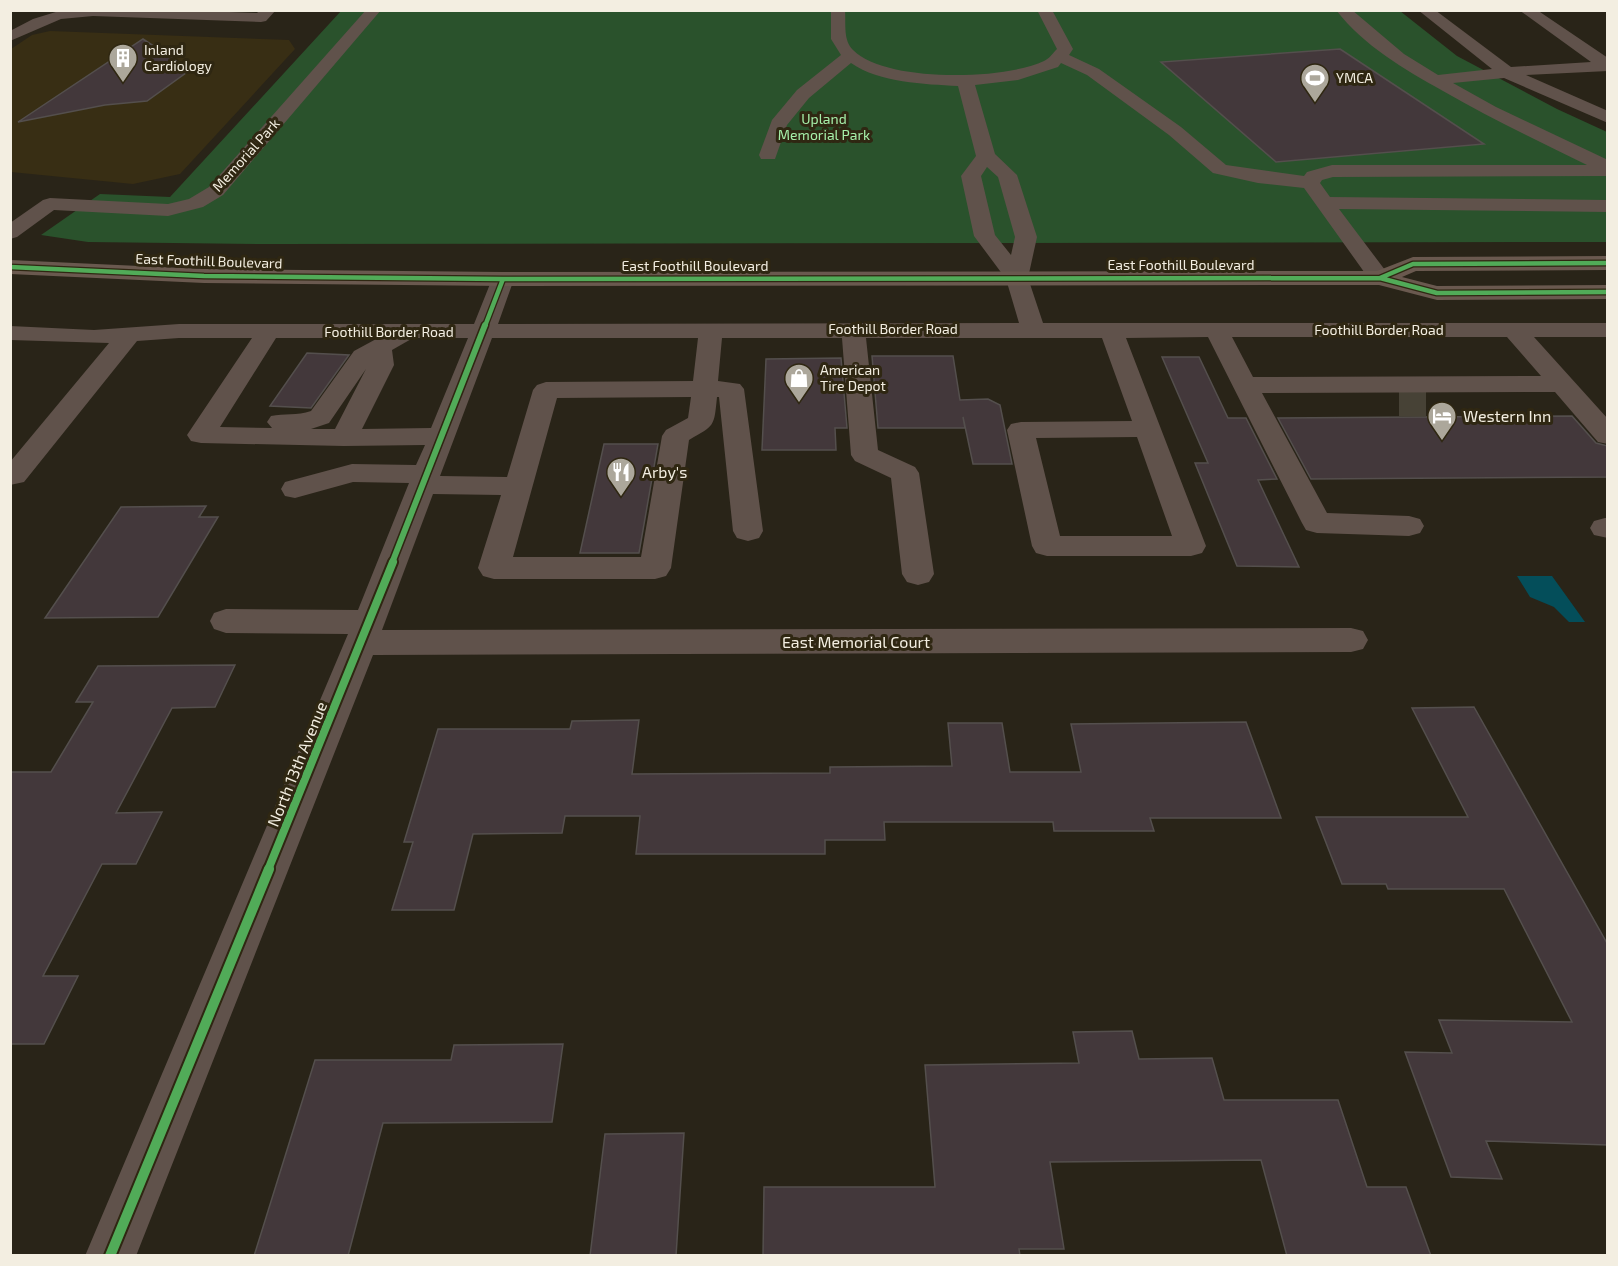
<svg xmlns="http://www.w3.org/2000/svg" width="1618" height="1266" viewBox="0 0 1618 1266" font-family="'Exo 2',sans-serif">
  <style>
    .built { fill: #382e14 }
    .green { fill: #2a522c }
    .water { fill: #044e5a }
    .building { fill: #43383b; stroke: #544f4d; stroke-width: 1.5 }
    .lines { fill: none; stroke-linecap: round; stroke-linejoin: round }
    .minor-tunnel { stroke: #474236; stroke-width: 27; stroke-dasharray: 27 14; stroke-linecap: butt }
    .minor { fill: #60524b; fill-rule: evenodd }
    .major { fill: #6a594f; fill-rule: evenodd }
    .cycleway-far3-casing { stroke: #2f2712; stroke-width: 7 }
    .cycleway-far2-casing { stroke: #2f2712; stroke-width: 9 }
    .cycleway-far1-casing { stroke: #2f2712; stroke-width: 12 }
    .cycleway-casing { stroke: #2f2712; stroke-width: 14 }
    .cycleway-far3 { stroke: #51ab58; stroke-width: 4.5 }
    .cycleway-far2 { stroke: #51ab58; stroke-width: 6 }
    .cycleway-far1 { stroke: #51ab58; stroke-width: 8 }
    .cycleway { stroke: #51ab58; stroke-width: 10 }
    .labels { text-anchor: middle; stroke-width: 6; stroke-linejoin: round; paint-order: stroke }
    .far-poi-label { font-size: 14px; fill: #f3eee1; stroke: #2f2712; text-anchor: start }
    .far-park-label { font-size: 14px; fill: #a6f0aa; stroke: #2f2712 }
    .far-street-label { font-size: 14px; fill: #f3eee1; stroke: #2f2712 }
    .poi-label { font-size: 16px; fill: #f3eee1; stroke: #2f2712; text-anchor: start }
    .street-label { font-size: 16px; fill: #f3eee1; stroke: #2f2712 }
  </style>
  <rect width="100%" height="100%" fill="#292418"/>
  <path class="built" d="M50 31 289 40 295 49 180 174 133 184 11 172V49L32 35Z"/>
  <path class="green" d="M341 11H1400L1457 56 1557 109 1607 132V242L263 244 88 242 41 235 100 194 170 197Z"/>
  <path class="water" d="M1517 576H1552L1585 622H1569L1554 607 1530 597Z"/>
  <path class="building" d="M143 39 190 70 147 101 105 105 18 122Z
    M1340 49 1484 144 1276 162 1161 62Z
    M307 353 349 355 311 408 270 406Z
    M872 356H953L960 400 988 399 1000 405 1012 464H973L963 417 965 428H878Z
    M1162 357H1199L1228 418H1246L1277 479 1258 480 1299 567 1237 566 1195 463H1208Z
    M841 358 847 428H835L836 450H762L766 359Z
    M1572 416 1596 443 1608 446V477L1311 479 1278 418Z
    M604 444H658L639 553H580Z
    M206 506 199 517H218L158 617 45 618 121 507Z
    M235 665 215 707 172 708 116 813 162 812 136 864H102L43 976H78L44 1044H10V772H51L93 702H76L98 666Z
    M1474 707 1608 945V1145L1486 1141 1502 1179 1451 1177 1405 1052 1452 1053 1439 1020 1572 1022 1504 889H1388L1386 884H1342L1316 817H1468L1412 708Z
    M639 720 632 774 830 773V767L952 766 948 723H1002L1010 772H1081L1071 724 1246 722 1281 818H1150L1154 831H1054L1053 822H884L885 840H825V854H636L640 816H565L562 833 473 834 454 910H392L413 842H404L438 729H570L572 721Z
    M1132 1031 1139 1059 1212 1058 1224 1100H1338L1367 1187H1406L1431 1256H1287L1261 1160 1050 1162 1064 1249H1019L1020 1256H763L764 1187H935L925 1065 1079 1063 1073 1032Z
    M563 1044 552 1122 383 1123 348 1256H254L315 1060H451L454 1045Z
    M684 1133 676 1256H590L605 1134Z"/>
  <g class="lines">
    <path class="minor-tunnel" d="M1399 403H1432"/>
    <path class="minor" d="M175 10 257 13 260 10H276L266 21 261 22 93 16 61 19 10 41V31L33 19 59 11Z
      M366 10H381L223 195 203 207 168 216 54 210 17 237 10 239V223L43 200 50 198 168 204 189 199 209 187Z
      M831 10H845C846 24 843 40 853 50 886 83 1004 80 1044 61 1049 59 1053 53 1057 49L1037 10H1052L1073 49 1069 55 1099 69 1181 127 1226 165 1304 176 1307 172 1332 165H1587C1538 141 1490 118 1443 91 1404 69 1364 46 1336 10H1352L1404 54 1438 75 1492 69 1418 10H1435L1511 67 1591 62 1519 10H1537L1608 58V71L1526 75 1608 111V123L1504 78 1453 83 1496 107 1608 160V176L1333 177 1322 180 1320 183 1330 197 1608 200V212L1339 209 1391 278 1388 283 1380 285 1372 283 1304 188 1258 183 1213 173 1169 135 1087 75 1061 63 1058 67 1018 80 975 85 995 154 1017 175 1037 237 1028 278 1043 323H1608V337H1534L1608 419V444L1598 442 1555 392 1262 393 1327 513 1409 516 1420 519 1424 526 1420 533 1409 536 1317 533 1306 530 1302 523 1208 337 1126 338 1206 546 1202 553 1191 556H1047L1036 553 1032 546 1007 430 1011 424 1021 422 1132 421 1102 338H866L878 450 915 467 919 473 934 574 929 582 918 585 907 582 902 574 891 478 855 461 851 455 842 338H722L718 381 740 384 744 389 763 531 759 538 748 541 737 538 733 531 719 397H717C714 427 715 425 689 440L671 568 666 576 655 579H494L483 576 478 568 501 495 433 494 382 630 1351 628 1363 631 1368 640 1363 649 1351 652 373 655 136 1256H85L348 634 226 633 214 629 210 621 214 613 226 609 358 610 409 483 353 482 295 498 285 496 281 489 285 482 352 464 416 465 425 445 344 446 201 443 191 441 187 435 252 338H179L137 341 24 482 10 485V462L109 343 10 340V326L94 330 179 324H474L492 279 495 274 503 272 511 274 514 279 498 324 1019 323 1006 279 974 236 961 176 976 156 958 86C924 84 880 83 851 63L809 98 787 125 775 159H761L759 155 772 120 797 90 841 55 831 39ZM987 167 998 177 1015 237 1011 255 995 235 981 176ZM1232 337H1507L1541 376 1253 377ZM276 338H378L354 351 311 411C297 416 284 413 271 416L267 422 272 428 220 427ZM413 338H468L431 428 362 429 394 365 392 350ZM492 338H698L693 381 546 382 537 385 533 390 507 477 440 476ZM366 369 335 429H311L329 423ZM691 397 688 418 666 430 662 436 641 557H513L557 398ZM1137 437 1172 536H1060L1036 438Z
      M1605 518H1608V538L1594 535 1590 528 1594 521Z"/>
    <path class="major" d="M1608 256V270L1416 271 1402 277 1437 286 1608 285V299L1437 300 1379 285 503 286 204 283 10 274V260L204 269 503 272 1377 271 1413 257Z"/>
    <g class="cycleway-far3-casing">
      <path id="cycleway-far3" d="M10 267 204 276 503 279 1380 278 1437 293 1608 292
        M1380 278 1413 264 1608 263
        M485 326 503 279"/>
    </g>
    <g class="cycleway-far2-casing">
      <path id="cycleway-far2" d="M392 563 485 325"/>
    </g>
    <g class="cycleway-far1-casing">
      <path id="cycleway-far1" d="M268 870 393 562"/>
    </g>
    <g class="cycleway-casing">
      <path id="cycleway" d="M110 1256 269 869"/>
    </g>
    <use href="#cycleway-far3" class="cycleway-far3"/>
    <use href="#cycleway-far2" class="cycleway-far2"/>
    <use href="#cycleway-far1" class="cycleway-far1"/>
    <use href="#cycleway" class="cycleway"/>
  </g>
  <defs>
    <g id="building-pin" transform="scale(1.5)"><path d="M0 17L-7.5 6A9.5 9.5 0 1 1 7.5 6Z" fill="#aca79b" stroke="#2f2712"/><path d="M-4-6H4V6H1V3H-1V6H-4ZM-2.5-4.3h1.7v1.8h-1.7ZM.8-4.3h1.7v1.8H.8ZM-2.5-1h1.7V.8h-1.7ZM.8-1h1.7V.8H.8Z" fill="#fff"/></g>
    <g id="stadium-pin" transform="scale(1.5)"><path d="M0 17L-7.5 6A9.5 9.5 0 1 1 7.5 6Z" fill="#aca79b" stroke="#2f2712"/><path d="M0-5a6.5 5 0 1 0 0 10a6.5 5 0 1 0 0-10ZM-3.5-1.8h7v3.6h-7Z" fill="#fff"/></g>
    <g id="shop-pin" transform="scale(1.5)"><path d="M0 17L-7.5 6A9.5 9.5 0 1 1 7.5 6Z" fill="#aca79b" stroke="#2f2712"/><path d="M-5-2.5h2.3a2.7 3.5 0 0 1 5.4 0H5L5.5 6h-11ZM-1.5-2.5h3a1.5 2.3 0 0 0-3 0Z" fill="#fff"/></g>
    <g id="hotel-pin" transform="scale(1.5)"><path d="M0 17L-7.5 6A9.5 9.5 0 1 1 7.5 6Z" fill="#aca79b" stroke="#2f2712"/><path d="M-6-4.5h1.5V1H6V5H4.5V3h-9V5H-6ZM-4 0a1.8 1.8 0 1 1 3.6 0ZM.5 0V-2.5h3Q6-2.5 6 0Z" fill="#fff"/></g>
    <g id="restaurant-pin" transform="scale(1.5)"><path d="M0 17L-7.5 6A9.5 9.5 0 1 1 7.5 6Z" fill="#aca79b" stroke="#2f2712"/><path d="M-5-6h1v4h1v-4h1v4h1v-4h1v5L-1.5 .5V6h-2V.5L-5-1ZM5-6V6H3V1.5H1.5Q1.5-4 5-6Z" fill="#fff"/></g>
  </defs>
  <g fill-rule="evenodd">
    <use href="#building-pin" x="123" y="58"/>
    <use href="#stadium-pin" x="1315" y="78"/>
    <use href="#shop-pin" x="799" y="378"/>
    <use href="#hotel-pin" x="1442" y="416"/>
    <use href="#restaurant-pin" x="621" y="472"/>
  </g>
  <g class="labels">
    <g class="far-poi-label">
      <text x="144" y="55">Inland<tspan x="144" dy="16">Cardiology</tspan></text>
      <text x="1336" y="83">YMCA</text>
      <text x="820" y="375">American<tspan x="820" dy="16">Tire Depot</tspan></text>
    </g>
    <g class="far-park-label">
      <text x="824" y="124">Upland<tspan x="824" dy="16">Memorial Park</tspan></text>
    </g>
    <g class="far-street-label">
      <text transform="translate(246 155) rotate(-48)" y="5">Memorial Park</text>
      <text transform="translate(209 261) rotate(2)" y="5">East Foothill Boulevard</text>
      <text x="1181" y="270">East Foothill Boulevard</text>
      <text x="695" y="271">East Foothill Boulevard</text>
      <text x="893" y="334">Foothill Border Road</text>
      <text x="1379" y="335">Foothill Border Road</text>
      <text x="389" y="337">Foothill Border Road</text>
    </g>
    <g class="poi-label">
      <text x="1463" y="422">Western Inn</text>
      <text x="642" y="478">Arby's</text>
    </g>
    <g class="street-label">
      <text x="856" y="648">East Memorial Court</text>
      <text transform="translate(297 764) rotate(-68)" y="6">North 13th Avenue</text>
    </g>
  </g>
  <rect width="1618" height="1266" fill="none" stroke="#f3eee1" stroke-width="24"/>
</svg>
